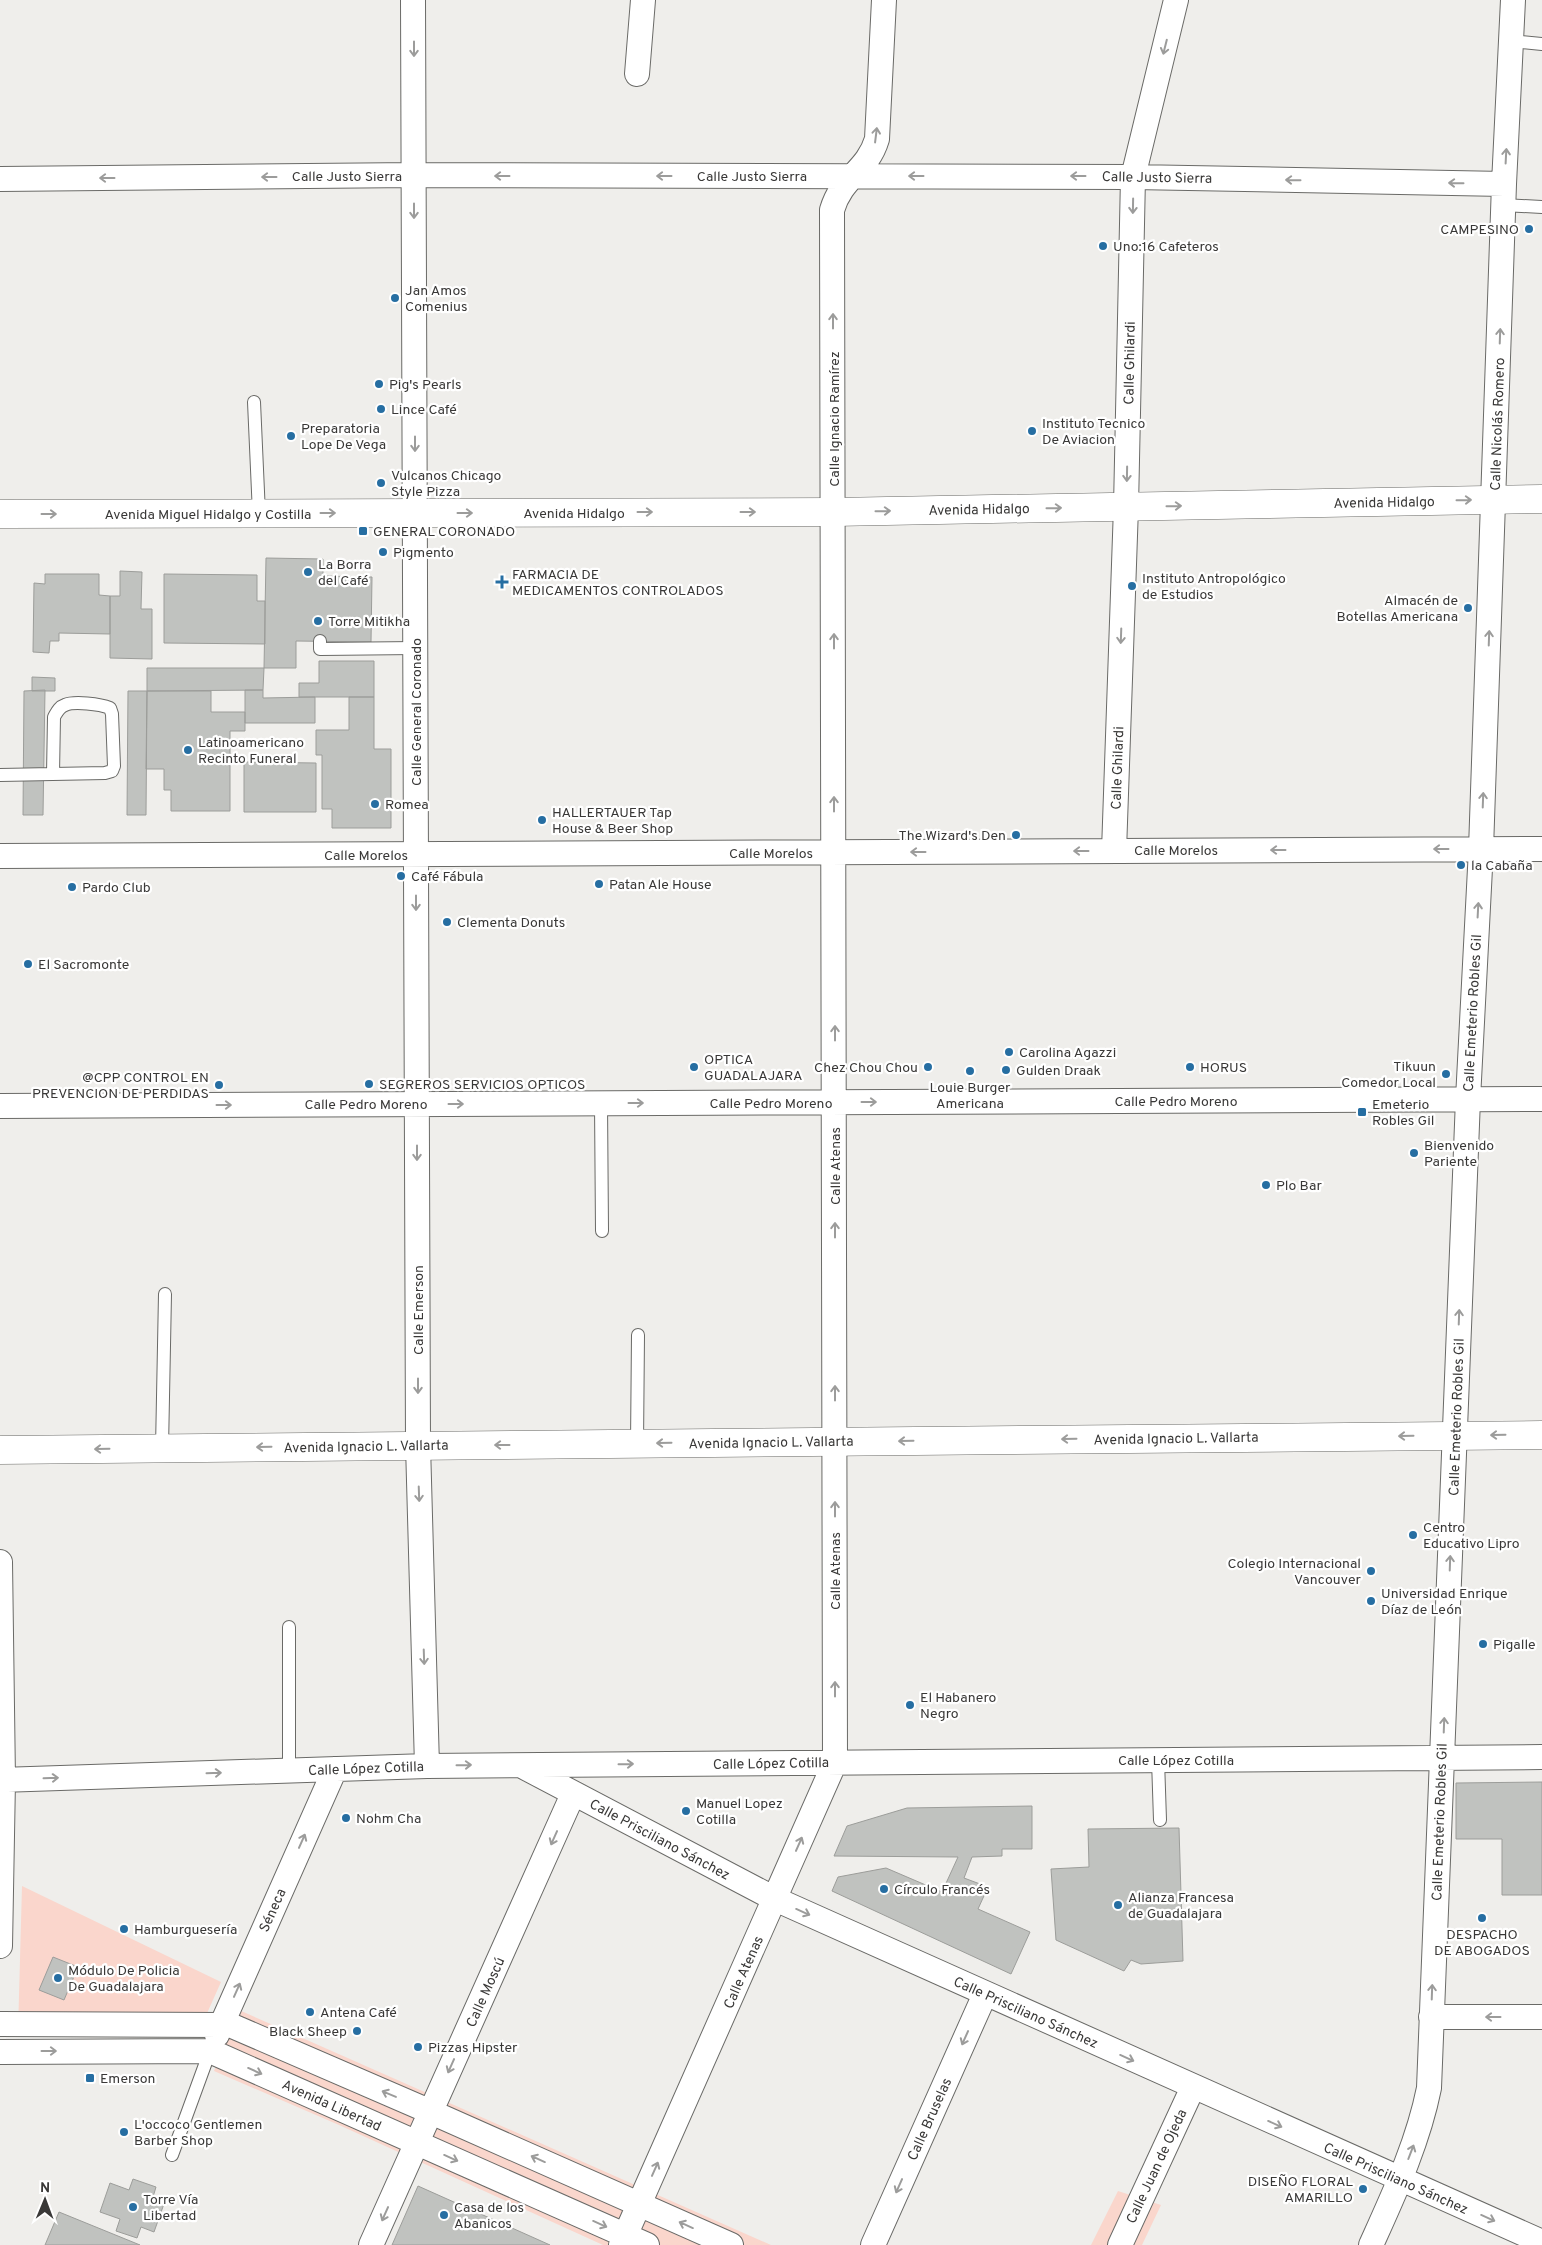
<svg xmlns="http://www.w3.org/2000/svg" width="1542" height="2245" viewBox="0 0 1542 2245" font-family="Overpass,sans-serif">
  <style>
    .green { fill: #fad6cc }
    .building { fill: #c0c2bf; stroke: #9c9d9a }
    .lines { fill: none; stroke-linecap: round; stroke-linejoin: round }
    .lane-casing { stroke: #6a6a67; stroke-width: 14 }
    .street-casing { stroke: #6a6a67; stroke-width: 26 }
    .secondary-casing { stroke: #6a6a67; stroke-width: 29 }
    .lane { stroke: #fff; stroke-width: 12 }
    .street { stroke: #fff; stroke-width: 24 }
    .secondary { stroke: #fff; stroke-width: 28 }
    .oneway { stroke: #9c9c9b }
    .poi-dot { fill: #266ea2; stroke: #fff; stroke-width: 2 }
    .labels { text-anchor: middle; stroke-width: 4.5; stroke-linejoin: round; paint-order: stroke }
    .street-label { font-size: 14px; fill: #393837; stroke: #fff }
    .poi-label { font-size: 14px; fill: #393837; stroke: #fff; text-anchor: start }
  </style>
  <rect width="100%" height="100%" fill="#efeeeb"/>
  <path class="green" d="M22 1886 221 1982 204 2020 18 2032Z
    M239 2010 771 2245H603L339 2125 214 2071Z
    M1118 2191 1161 2205 1142 2245H1091Z"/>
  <path class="building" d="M266 558 323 559V576L372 577 371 642 296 641V668H264Z
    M120 571 142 572 141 609H152V659L110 658V596H120Z
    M45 574H99V595L110 596V634L59 633V641H50L49 653 33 652 34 583 45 584Z
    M164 574 257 575V601H265V644L164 643Z
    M319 661H374V697H299V683H319Z
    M147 668H264L263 690 147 691Z
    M32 677 55 678V691H32Z
    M45 690 43 815H23L24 691Z
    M245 690H263V698L315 697V723H245Z
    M128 691H147L146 815H127Z
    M147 691H211V712H245V731H230V811H171V790H164V769H146Z
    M349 697H374V749H391V828H332V809H322V755H316V730H349Z
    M244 762 316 763V812H244Z
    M1542 1782V1895H1502V1839H1456V1783Z
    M1032 1806V1849H1002V1856L972 1857 964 1878 988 1887 978 1909 1030 1932 1011 1974 832 1891 838 1877 886 1868 942 1892 958 1857 834 1856 847 1826 907 1808Z
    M1179 1828 1183 1961 1141 1964 1131 1960 1124 1971 1056 1940 1051 1869 1089 1867 1088 1829Z
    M53 1957 78 1967 64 2000 39 1990Z
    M133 2179 156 2187 153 2197 165 2201 154 2232 141 2227 137 2238 116 2231 120 2219 100 2212 110 2183 129 2190Z
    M418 2186 550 2245H392Z
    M59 2212 140 2245H45Z"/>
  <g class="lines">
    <g class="lane-casing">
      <path id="lane" d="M1511 41 1542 44
        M1503 205 1542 207
        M254 402 259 514
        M320 641V649L416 648
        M0 775 105 773 112 771 114 766 112 714 110 708C100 704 74 701 65 705 59 707 57 712 54 717L53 774
        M601 1103 602 1231
        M637 1444 638 1335
        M162 1448 165 1294
        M289 1627V1770
        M1158 1760 1160 1820
        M172 2155 210 2051"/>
    </g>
    <g class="street-casing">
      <path id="street" d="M413 0 418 1445 427 1766
        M637 74 643 0
        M0 179 414 175 1133 177 1504 184
        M1114 851 1126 507 1133 177 1176 0
        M0 856 1542 849
        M0 1106 1542 1099
        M0 1562 3 1780 0 1946
        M522 1766 775 1899 1542 2242
        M0 1780 427 1766 1542 1757
        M1431 2017H1542
        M223 2022 431 2112 731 2245
        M0 2024 221 2025
        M217 2035 335 1769
        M0 2052 210 2051 647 2245
        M371 2245 573 1794
        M621 2245 835 1762 832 210C842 176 867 172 877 139L884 0
        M873 2245 985 1994
        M1120 2245 1193 2087
        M1371 2245C1394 2194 1418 2143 1429 2088L1468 1099 1481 849 1504 184 1513 0"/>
    </g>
    <g class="secondary-casing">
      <path id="secondary" d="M0 514 834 512 1542 499
        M0 1450 1542 1435"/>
    </g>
    <use href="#lane" class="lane"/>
    <use href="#street" class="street"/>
    <use href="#secondary" class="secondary"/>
  </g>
  <defs><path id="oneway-shaft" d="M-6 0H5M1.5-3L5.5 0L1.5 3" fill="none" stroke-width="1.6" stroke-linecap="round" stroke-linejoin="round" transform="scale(1.25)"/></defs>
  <g class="oneway">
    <use href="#oneway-shaft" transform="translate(1165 47) rotate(104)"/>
    <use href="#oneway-shaft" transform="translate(414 49) rotate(90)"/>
    <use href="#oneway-shaft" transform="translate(876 135) rotate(-83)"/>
    <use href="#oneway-shaft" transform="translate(1506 156) rotate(-87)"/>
    <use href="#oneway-shaft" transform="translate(502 176) rotate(-180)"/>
    <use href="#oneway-shaft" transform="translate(664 176) rotate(-180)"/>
    <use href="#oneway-shaft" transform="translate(916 176) rotate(-180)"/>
    <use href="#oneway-shaft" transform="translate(1078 176) rotate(-180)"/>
    <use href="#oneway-shaft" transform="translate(269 177) rotate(180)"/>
    <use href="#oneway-shaft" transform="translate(107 178) rotate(180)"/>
    <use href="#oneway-shaft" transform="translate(1293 180) rotate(-179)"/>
    <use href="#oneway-shaft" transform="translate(1456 183) rotate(-179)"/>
    <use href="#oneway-shaft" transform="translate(1133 206) rotate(91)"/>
    <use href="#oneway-shaft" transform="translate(414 211) rotate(90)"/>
    <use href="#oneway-shaft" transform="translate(833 321) rotate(-90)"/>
    <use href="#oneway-shaft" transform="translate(1500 336) rotate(-88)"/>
    <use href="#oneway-shaft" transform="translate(415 444) rotate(90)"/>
    <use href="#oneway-shaft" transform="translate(1127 474) rotate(91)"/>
    <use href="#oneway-shaft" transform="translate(1464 500) rotate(-1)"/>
    <use href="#oneway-shaft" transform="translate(1174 506) rotate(-1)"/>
    <use href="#oneway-shaft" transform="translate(1054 508) rotate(-1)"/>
    <use href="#oneway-shaft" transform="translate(883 511) rotate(-1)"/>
    <use href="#oneway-shaft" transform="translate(645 512)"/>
    <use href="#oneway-shaft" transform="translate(748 512)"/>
    <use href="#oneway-shaft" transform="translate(328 513)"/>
    <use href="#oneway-shaft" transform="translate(465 513)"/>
    <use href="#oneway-shaft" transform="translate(49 514)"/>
    <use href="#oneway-shaft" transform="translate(1121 636) rotate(92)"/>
    <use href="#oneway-shaft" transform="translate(1489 638) rotate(-88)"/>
    <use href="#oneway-shaft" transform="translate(834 641) rotate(-90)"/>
    <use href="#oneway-shaft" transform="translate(1483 800) rotate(-88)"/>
    <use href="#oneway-shaft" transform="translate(834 804) rotate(-90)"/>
    <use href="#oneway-shaft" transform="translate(1441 849) rotate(180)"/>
    <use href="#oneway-shaft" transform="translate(1278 850) rotate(180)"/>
    <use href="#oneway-shaft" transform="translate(1081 851) rotate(180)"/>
    <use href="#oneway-shaft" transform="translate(918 852) rotate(180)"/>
    <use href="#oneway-shaft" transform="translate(416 903) rotate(90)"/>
    <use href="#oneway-shaft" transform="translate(1478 910) rotate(-87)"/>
    <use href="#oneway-shaft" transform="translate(835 1033) rotate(-90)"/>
    <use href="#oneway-shaft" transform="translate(869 1102)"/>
    <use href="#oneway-shaft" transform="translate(636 1103)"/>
    <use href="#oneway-shaft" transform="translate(456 1104)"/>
    <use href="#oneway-shaft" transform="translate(224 1105)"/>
    <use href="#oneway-shaft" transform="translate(417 1153) rotate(90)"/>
    <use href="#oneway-shaft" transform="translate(835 1230) rotate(-90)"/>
    <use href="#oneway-shaft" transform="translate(1459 1317) rotate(-88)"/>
    <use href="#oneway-shaft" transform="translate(418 1386) rotate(90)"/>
    <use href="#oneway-shaft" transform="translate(835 1393) rotate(-90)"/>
    <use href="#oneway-shaft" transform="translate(1498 1435) rotate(179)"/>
    <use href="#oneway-shaft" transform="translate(1406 1436) rotate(179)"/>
    <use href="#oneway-shaft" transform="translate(1069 1439) rotate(179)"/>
    <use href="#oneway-shaft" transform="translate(906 1441) rotate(179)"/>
    <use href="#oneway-shaft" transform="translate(664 1443) rotate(179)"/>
    <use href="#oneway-shaft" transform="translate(502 1445) rotate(180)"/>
    <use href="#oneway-shaft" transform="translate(264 1447) rotate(179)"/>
    <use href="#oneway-shaft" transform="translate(102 1449) rotate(179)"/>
    <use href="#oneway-shaft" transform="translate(419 1494) rotate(88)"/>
    <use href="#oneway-shaft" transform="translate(835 1509) rotate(-90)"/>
    <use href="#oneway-shaft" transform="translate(1450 1563) rotate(-88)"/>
    <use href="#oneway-shaft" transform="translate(424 1657) rotate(88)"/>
    <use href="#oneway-shaft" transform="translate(835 1689) rotate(-90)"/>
    <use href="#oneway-shaft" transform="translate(1444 1725) rotate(-88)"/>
    <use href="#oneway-shaft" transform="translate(626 1764) rotate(-1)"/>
    <use href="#oneway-shaft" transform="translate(464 1765) rotate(-1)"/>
    <use href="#oneway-shaft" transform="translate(214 1773) rotate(-2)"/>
    <use href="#oneway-shaft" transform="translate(51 1778) rotate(-2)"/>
    <use href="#oneway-shaft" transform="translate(554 1838) rotate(114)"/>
    <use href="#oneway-shaft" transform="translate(302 1841) rotate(-66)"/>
    <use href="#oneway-shaft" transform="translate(799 1844) rotate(-66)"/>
    <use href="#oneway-shaft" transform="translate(803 1912) rotate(24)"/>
    <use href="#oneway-shaft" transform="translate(237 1990) rotate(-66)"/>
    <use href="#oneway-shaft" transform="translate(1432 1992) rotate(-88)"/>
    <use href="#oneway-shaft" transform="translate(1493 2017) rotate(180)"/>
    <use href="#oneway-shaft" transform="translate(965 2038) rotate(114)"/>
    <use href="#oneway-shaft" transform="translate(49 2051)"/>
    <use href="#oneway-shaft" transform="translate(1127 2058) rotate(24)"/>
    <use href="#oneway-shaft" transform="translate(451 2066) rotate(114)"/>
    <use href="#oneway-shaft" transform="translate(255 2071) rotate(24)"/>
    <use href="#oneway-shaft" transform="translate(389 2094) rotate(-157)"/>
    <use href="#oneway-shaft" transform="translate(1275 2124) rotate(24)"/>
    <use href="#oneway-shaft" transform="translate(1411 2152) rotate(-69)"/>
    <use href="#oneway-shaft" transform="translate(451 2158) rotate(24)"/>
    <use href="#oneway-shaft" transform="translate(538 2159) rotate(-156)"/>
    <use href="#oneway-shaft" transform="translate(655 2169) rotate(-66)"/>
    <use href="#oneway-shaft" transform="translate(899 2186) rotate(114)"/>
    <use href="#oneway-shaft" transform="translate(385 2214) rotate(114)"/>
    <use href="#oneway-shaft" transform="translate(1488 2218) rotate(24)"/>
    <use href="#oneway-shaft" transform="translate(600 2224) rotate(24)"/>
    <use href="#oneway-shaft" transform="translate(686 2225) rotate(-156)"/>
  </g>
  <g class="poi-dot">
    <circle cx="1529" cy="229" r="5"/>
    <circle cx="1103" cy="246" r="5"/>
    <circle cx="395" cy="298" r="5"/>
    <circle cx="379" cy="384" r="5"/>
    <circle cx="381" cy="409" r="5"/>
    <circle cx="1032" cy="431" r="5"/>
    <circle cx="291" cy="436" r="5"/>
    <circle cx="381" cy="483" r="5"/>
    <rect x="358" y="526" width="10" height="10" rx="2.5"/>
    <circle cx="383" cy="552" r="5"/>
    <circle cx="308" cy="572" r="5"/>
    <path d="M499.5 574.5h5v5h5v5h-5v5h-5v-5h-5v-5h5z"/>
    <circle cx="1132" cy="586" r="5"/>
    <circle cx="1468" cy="608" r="5"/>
    <circle cx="318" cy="621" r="5"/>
    <circle cx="188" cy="750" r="5"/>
    <circle cx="375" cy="804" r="5"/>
    <circle cx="542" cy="820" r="5"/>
    <circle cx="1016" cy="835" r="5"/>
    <circle cx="1461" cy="865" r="5"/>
    <circle cx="401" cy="876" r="5"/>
    <circle cx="599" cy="884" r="5"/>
    <circle cx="72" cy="887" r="5"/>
    <circle cx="447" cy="922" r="5"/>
    <circle cx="28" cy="964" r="5"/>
    <circle cx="1009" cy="1052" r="5"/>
    <circle cx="694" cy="1067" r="5"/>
    <circle cx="928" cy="1067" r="5"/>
    <circle cx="1190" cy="1067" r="5"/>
    <circle cx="1006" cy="1070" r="5"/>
    <circle cx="970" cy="1071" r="5"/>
    <circle cx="1446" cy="1074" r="5"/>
    <circle cx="369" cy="1084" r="5"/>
    <circle cx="219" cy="1085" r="5"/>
    <rect x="1357" y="1107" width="10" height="10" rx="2.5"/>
    <circle cx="1414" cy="1153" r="5"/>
    <circle cx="1266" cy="1185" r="5"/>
    <circle cx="1413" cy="1535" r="5"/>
    <circle cx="1371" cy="1571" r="5"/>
    <circle cx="1371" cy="1601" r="5"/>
    <circle cx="1483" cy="1644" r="5"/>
    <circle cx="910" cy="1705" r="5"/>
    <circle cx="686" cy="1811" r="5"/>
    <circle cx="346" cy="1818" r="5"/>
    <circle cx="884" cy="1889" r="5"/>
    <circle cx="1118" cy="1905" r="5"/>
    <circle cx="1482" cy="1918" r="5"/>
    <circle cx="124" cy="1929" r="5"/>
    <circle cx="58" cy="1978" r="5"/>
    <circle cx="310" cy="2012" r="5"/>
    <circle cx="357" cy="2031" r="5"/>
    <circle cx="418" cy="2047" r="5"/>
    <rect x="85" y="2073" width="10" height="10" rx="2.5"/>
    <circle cx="124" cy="2132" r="5"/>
    <circle cx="1363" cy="2189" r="5"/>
    <circle cx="133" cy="2207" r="5"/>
    <circle cx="444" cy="2215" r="5"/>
  </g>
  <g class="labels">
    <g class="street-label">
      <text x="347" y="181">Calle Justo Sierra</text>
      <text x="752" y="181">Calle Justo Sierra</text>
      <text transform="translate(1157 177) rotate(1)" y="5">Calle Justo Sierra</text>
      <text transform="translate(1129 363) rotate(-89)" y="5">Calle Ghilardi</text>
      <text transform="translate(834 419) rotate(-90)" y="5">Calle Ignacio Ramírez</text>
      <text transform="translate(1497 424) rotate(-88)" y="5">Calle Nicolás Romero</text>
      <text transform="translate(1384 502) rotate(-1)" y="5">Avenida Hidalgo</text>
      <text transform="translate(979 509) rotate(-1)" y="5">Avenida Hidalgo</text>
      <text x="574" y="518">Avenida Hidalgo</text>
      <text x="208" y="519">Avenida Miguel Hidalgo y Costilla</text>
      <text transform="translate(416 712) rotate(-90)" y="5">Calle General Coronado</text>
      <text transform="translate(1117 768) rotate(-88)" y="5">Calle Ghilardi</text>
      <text x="1176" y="855">Calle Morelos</text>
      <text x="771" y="858">Calle Morelos</text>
      <text x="366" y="860">Calle Morelos</text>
      <text transform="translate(1472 1013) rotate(-87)" y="5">Calle Emeterio Robles Gil</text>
      <text x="1176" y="1106">Calle Pedro Moreno</text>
      <text x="771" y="1108">Calle Pedro Moreno</text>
      <text x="366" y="1109">Calle Pedro Moreno</text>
      <text transform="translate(835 1166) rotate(-90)" y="5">Calle Atenas</text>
      <text transform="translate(418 1310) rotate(-90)" y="5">Calle Emerson</text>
      <text transform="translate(1456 1417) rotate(-88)" y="5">Calle Emeterio Robles Gil</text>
      <text transform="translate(1176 1438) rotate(-1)" y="5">Avenida Ignacio L. Vallarta</text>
      <text transform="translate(771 1442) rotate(-1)" y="5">Avenida Ignacio L. Vallarta</text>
      <text transform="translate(366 1446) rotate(-1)" y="5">Avenida Ignacio L. Vallarta</text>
      <text transform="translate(835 1571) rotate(-90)" y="5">Calle Atenas</text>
      <text x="1176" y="1765">Calle López Cotilla</text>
      <text transform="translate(771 1763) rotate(-1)" y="5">Calle López Cotilla</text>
      <text transform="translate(366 1768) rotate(-2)" y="5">Calle López Cotilla</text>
      <text transform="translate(1439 1822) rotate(-88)" y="5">Calle Emeterio Robles Gil</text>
      <text transform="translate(660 1839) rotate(28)" y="5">Calle Prisciliano Sánchez</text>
      <text transform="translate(272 1910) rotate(-66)" y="5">Séneca</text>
      <text transform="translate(743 1972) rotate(-66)" y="5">Calle Atenas</text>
      <text transform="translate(485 1992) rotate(-66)" y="5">Calle Moscú</text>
      <text transform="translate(1026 2012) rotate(24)" y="5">Calle Prisciliano Sánchez</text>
      <text transform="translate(332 2105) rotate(24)" y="5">Avenida Libertad</text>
      <text transform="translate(929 2119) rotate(-66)" y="5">Calle Bruselas</text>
      <text transform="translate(1156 2166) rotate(-65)" y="5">Calle Juan de Ojeda</text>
      <text transform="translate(1396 2178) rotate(24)" y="5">Calle Prisciliano Sánchez</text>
    </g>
    <g class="poi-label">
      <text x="1519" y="234" text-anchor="end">CAMPESINO</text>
      <text x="1113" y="251">Uno:16 Cafeteros</text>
      <text x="405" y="295">Jan Amos<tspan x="405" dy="16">Comenius</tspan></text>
      <text x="389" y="389">Pig's Pearls</text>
      <text x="391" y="414">Lince Café</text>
      <text x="1042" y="428">Instituto Tecnico<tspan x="1042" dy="16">De Aviacion</tspan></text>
      <text x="301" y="433">Preparatoria<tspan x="301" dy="16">Lope De Vega</tspan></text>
      <text x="391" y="480">Vulcanos Chicago<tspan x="391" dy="16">Style Pizza</tspan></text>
      <text x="373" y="536">GENERAL CORONADO</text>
      <text x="393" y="557">Pigmento</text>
      <text x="318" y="569">La Borra<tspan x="318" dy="16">del Café</tspan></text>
      <text x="512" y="579">FARMACIA DE<tspan x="512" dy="16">MEDICAMENTOS CONTROLADOS</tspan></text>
      <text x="1142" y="583">Instituto Antropológico<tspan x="1142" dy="16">de Estudios</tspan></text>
      <text x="1458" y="605" text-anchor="end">Almacén de<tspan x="1458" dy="16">Botellas Americana</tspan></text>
      <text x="328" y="626">Torre Mitikha</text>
      <text x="198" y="747">Latinoamericano<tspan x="198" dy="16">Recinto Funeral</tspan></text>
      <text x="385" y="809">Romea</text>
      <text x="552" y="817">HALLERTAUER Tap<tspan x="552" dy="16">House &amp; Beer Shop</tspan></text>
      <text x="1006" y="840" text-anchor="end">The Wizard's Den</text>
      <text x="1471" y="870">la Cabaña</text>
      <text x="411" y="881">Café Fábula</text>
      <text x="609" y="889">Patan Ale House</text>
      <text x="82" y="892">Pardo Club</text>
      <text x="457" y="927">Clementa Donuts</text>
      <text x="38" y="969">El Sacromonte</text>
      <text x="1019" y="1057">Carolina Agazzi</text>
      <text x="704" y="1064">OPTICA<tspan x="704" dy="16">GUADALAJARA</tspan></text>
      <text x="1436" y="1071" text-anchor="end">Tikuun<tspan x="1436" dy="16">Comedor Local</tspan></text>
      <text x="918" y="1072" text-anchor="end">Chez Chou Chou</text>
      <text x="1200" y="1072">HORUS</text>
      <text x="1016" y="1075">Gulden Draak</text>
      <text x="209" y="1082" text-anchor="end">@CPP CONTROL EN<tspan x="209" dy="16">PREVENCION DE PERDIDAS</tspan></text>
      <text x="379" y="1089">SEGREROS SERVICIOS OPTICOS</text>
      <text x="970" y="1092" text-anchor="middle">Louie Burger<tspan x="970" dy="16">Americana</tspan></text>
      <text x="1372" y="1109">Emeterio<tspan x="1372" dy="16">Robles Gil</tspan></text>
      <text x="1424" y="1150">Bienvenido<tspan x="1424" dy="16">Pariente</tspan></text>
      <text x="1276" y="1190">Plo Bar</text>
      <text x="1423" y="1532">Centro<tspan x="1423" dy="16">Educativo Lipro</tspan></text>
      <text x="1361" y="1568" text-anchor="end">Colegio Internacional<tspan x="1361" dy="16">Vancouver</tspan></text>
      <text x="1381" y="1598">Universidad Enrique<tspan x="1381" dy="16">Díaz de León</tspan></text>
      <text x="1493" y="1649">Pigalle</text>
      <text x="920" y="1702">El Habanero<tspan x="920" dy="16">Negro</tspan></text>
      <text x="696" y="1808">Manuel Lopez<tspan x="696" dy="16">Cotilla</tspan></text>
      <text x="356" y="1823">Nohm Cha</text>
      <text x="894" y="1894">Círculo Francés</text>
      <text x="1128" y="1902">Alianza Francesa<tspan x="1128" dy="16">de Guadalajara</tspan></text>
      <text x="134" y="1934">Hamburguesería</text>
      <text x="1482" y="1939" text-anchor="middle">DESPACHO<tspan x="1482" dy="16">DE ABOGADOS</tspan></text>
      <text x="68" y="1975">Módulo De Policia<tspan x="68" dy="16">De Guadalajara</tspan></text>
      <text x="320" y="2017">Antena Café</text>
      <text x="347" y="2036" text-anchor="end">Black Sheep</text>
      <text x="428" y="2052">Pizzas Hipster</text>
      <text x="100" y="2083">Emerson</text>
      <text x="134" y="2129">L'occoco Gentlemen<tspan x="134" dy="16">Barber Shop</tspan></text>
      <text x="1353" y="2186" text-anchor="end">DISEÑO FLORAL<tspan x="1353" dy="16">AMARILLO</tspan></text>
      <text x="143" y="2204">Torre Vía<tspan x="143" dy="16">Libertad</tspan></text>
      <text x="454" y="2212">Casa de los<tspan x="454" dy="16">Abanicos</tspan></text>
    </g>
  </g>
  <g transform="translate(45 2200) rotate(1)" stroke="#ffffff" stroke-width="4" paint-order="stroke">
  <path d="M0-4L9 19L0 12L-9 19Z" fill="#393837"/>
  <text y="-8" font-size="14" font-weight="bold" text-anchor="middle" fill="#393837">N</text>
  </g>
</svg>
